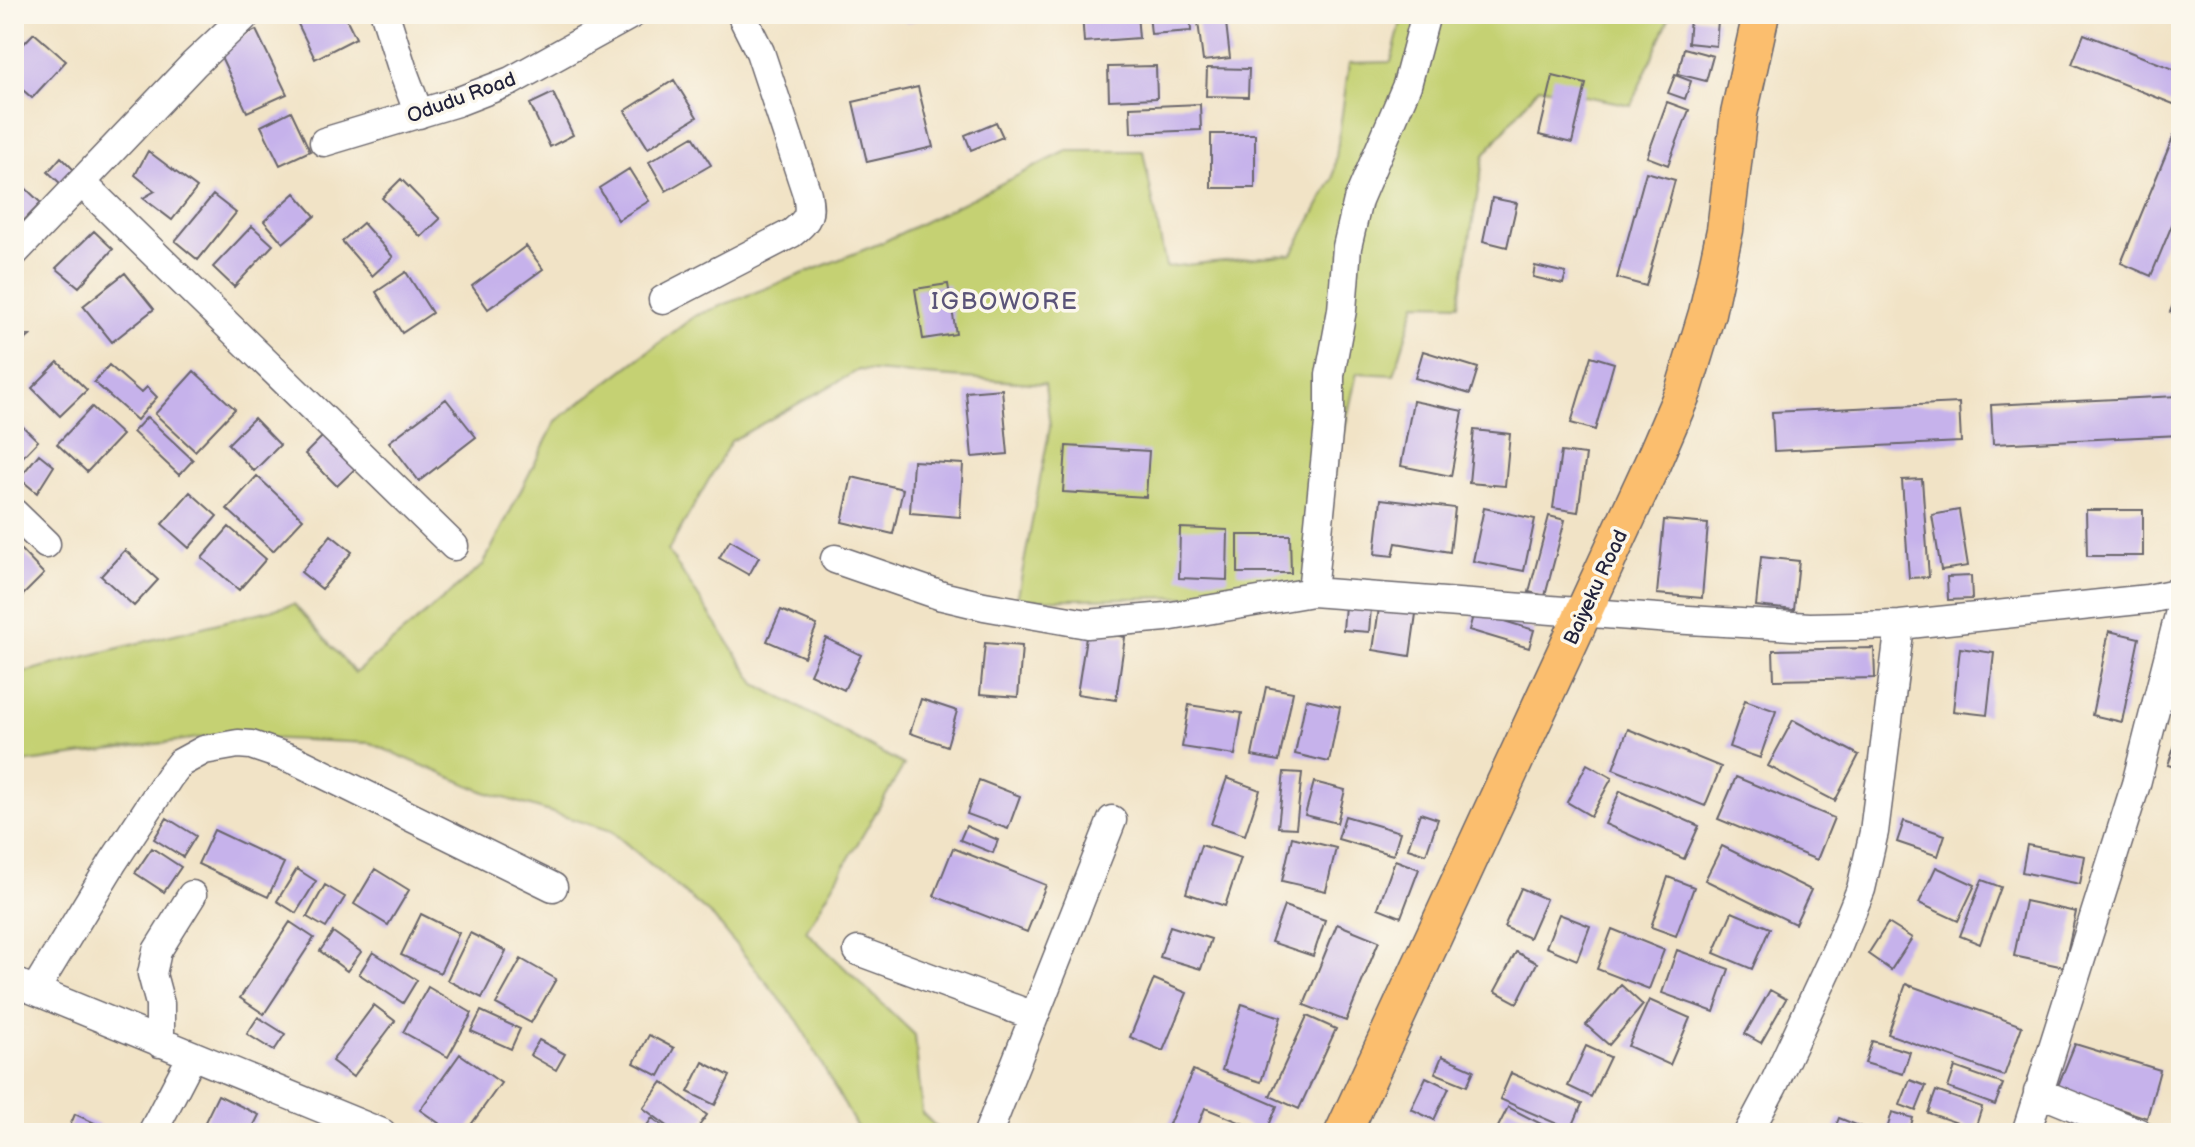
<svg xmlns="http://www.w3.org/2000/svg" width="2195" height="1147" viewBox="0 0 2195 1147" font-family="'Balsamiq Sans',sans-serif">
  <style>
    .green { fill: #c5d173; stroke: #747a57; stroke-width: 2 }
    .building { fill: #c6b2eb }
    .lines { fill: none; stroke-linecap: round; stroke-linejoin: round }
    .minor-casing { stroke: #6a666c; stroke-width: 31 }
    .major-casing { stroke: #6a666c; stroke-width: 39 }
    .minor { stroke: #fff; stroke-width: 28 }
    .major { stroke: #fbbe6e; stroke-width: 36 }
    .labels { text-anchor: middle; stroke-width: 7; stroke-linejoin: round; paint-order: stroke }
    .street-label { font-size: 20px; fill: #22223b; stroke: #fbf7ec }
    .quarter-label { font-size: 24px; letter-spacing: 2px; fill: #5b5479; stroke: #fbf7ec }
  </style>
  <rect width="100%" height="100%" fill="#fbf7ec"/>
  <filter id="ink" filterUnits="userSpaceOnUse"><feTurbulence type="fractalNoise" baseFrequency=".0125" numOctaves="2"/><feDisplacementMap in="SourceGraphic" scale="16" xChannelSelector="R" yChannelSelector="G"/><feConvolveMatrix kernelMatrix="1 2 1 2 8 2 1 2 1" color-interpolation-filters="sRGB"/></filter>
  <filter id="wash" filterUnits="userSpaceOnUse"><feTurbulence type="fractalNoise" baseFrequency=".006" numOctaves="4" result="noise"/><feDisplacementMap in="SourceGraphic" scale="32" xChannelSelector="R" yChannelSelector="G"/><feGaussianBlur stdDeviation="1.8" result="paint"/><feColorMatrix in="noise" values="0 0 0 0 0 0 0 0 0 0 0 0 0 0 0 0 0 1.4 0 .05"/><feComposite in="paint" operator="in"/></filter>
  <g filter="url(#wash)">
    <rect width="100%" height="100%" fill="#f1e3c6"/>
    <path class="green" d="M1403 14H1671L1631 105 1539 87 1484 155 1459 304 1416 303 1394 375 1357 373 1308 595 1017 600 1050 427 1045 384 859 370 731 441 668 551 756 684 904 765 806 931 915 1035 922 1113 942 1133H860L798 1021 714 918 611 831 485 792 370 743 213 736 14 764V675L16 674 294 604 355 673 483 565 556 421 695 316 881 243 1067 151H1143L1166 267 1292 254 1333 179 1349 63 1391 62Z"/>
    <g id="blocks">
      <path class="building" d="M313 14H344L356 38 315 59 297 22Z
        M903 14H931V15L906 23Z
        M1082 14H1137L1139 38 1084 42Z
        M1149 14H1190L1191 31 1151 34Z
        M1197 14H1225L1230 58 1203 61Z
        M1690 17 1718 20 1716 46 1688 43Z
        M256 30 287 94 247 112 217 48Z
        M34 33 66 61 32 98 14 82V54Z
        M2084 34 2181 72V107L2072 64Z
        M1684 48 1713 56 1706 81 1678 74Z
        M1156 66 1157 98 1109 100 1108 67Z
        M1207 68 1249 69 1248 97 1206 96Z
        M1675 75 1691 81 1685 99 1668 93Z
        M1553 76 1586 84 1572 143 1539 135Z
        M674 80 697 117 648 148 625 111Z
        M918 87 933 147 867 162 853 102Z
        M553 93 573 135 550 147 530 104Z
        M1667 102 1689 110 1668 165 1647 157Z
        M1200 104 1201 130 1131 133 1130 107Z
        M291 111 310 151 280 165 261 126Z
        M2181 118V203L2151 276 2121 263Z
        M996 122 1003 137 971 150 965 135Z
        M1211 134H1255V188H1211Z
        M693 136 711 165 666 191 649 162Z
        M148 151 197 188 172 220 143 198 155 191 135 175Z
        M61 157 74 170 61 184 48 172Z
        M629 169 649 201 618 220 599 188Z
        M1646 172 1675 180 1646 286 1617 278Z
        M14 177 41 203 14 231Z
        M401 179 440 219 421 237 382 198Z
        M295 193 315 216 283 243 264 221Z
        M213 195 236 213 198 260 175 241Z
        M1492 198 1517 203 1507 247 1483 241Z
        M363 223 393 257 372 276 342 241Z
        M252 226 273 245 234 287 213 267Z
        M94 231 113 249 79 287 56 268Z
        M526 246 543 269 488 309 472 286Z
        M1535 266 1566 273 1563 284 1533 277Z
        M406 272 432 313 402 333 376 292Z
        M125 273 154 309 112 342 83 306Z
        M948 284 956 334 923 339 915 289Z
        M2181 285V316L2170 312Z
        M14 334 30 336 14 349Z
        M1423 351 1478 368 1470 394 1415 378Z
        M1591 356 1614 363 1595 430 1571 423Z
        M58 362 87 390 60 416 32 388Z
        M109 365 141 393 147 387 157 397 137 420 94 382Z
        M194 371 235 409 195 451 155 414Z
        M1002 389 1008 454 972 457 966 392Z
        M2178 396 2180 435 1993 444 1991 405Z
        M446 399 476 437 419 481 389 442Z
        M1413 401 1463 411 1451 476 1401 466Z
        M1959 403 1961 442 1774 451 1772 412Z
        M92 407 122 435 87 472 57 444Z
        M147 417 193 460 179 475 133 432Z
        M14 418 38 441 14 466Z
        M254 418 280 445 254 471 228 444Z
        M1474 430 1510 434 1505 486 1469 483Z
        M328 431 360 464 337 486 305 454Z
        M1066 446 1149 451 1146 497 1063 492Z
        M1561 452 1586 455 1578 512 1553 508Z
        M39 454 54 466 37 493 19 478Z
        M913 461 963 464 960 517 910 513Z
        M257 476 303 519 273 551 227 509Z
        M852 477 903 489 893 534 842 522Z
        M1922 479 1929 577 1909 578 1902 480Z
        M190 492 217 516 189 548 162 524Z
        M1381 499 1455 508 1450 552 1396 543 1393 556 1375 554Z
        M1484 508 1535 519 1524 571 1473 561Z
        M1959 510 1968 566 1941 570 1932 515Z
        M2086 510H2143V556H2087Z
        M1549 516 1565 520 1545 596 1529 592Z
        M1664 520 1708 524 1702 598 1657 594Z
        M229 527 266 559 239 590 202 558Z
        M1180 528 1228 530 1227 580 1179 578Z
        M331 535 352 552 322 589 301 572Z
        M1238 535H1290L1291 573H1238Z
        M730 540 759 557 749 575 719 558Z
        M20 549 44 574 14 604V555Z
        M125 550 158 580 134 606 101 576Z
        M1761 557 1799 561 1794 610 1756 606Z
        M1971 576 1972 599 1948 600 1947 577Z
        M1380 601 1417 607 1410 656 1373 650Z
        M1345 605 1371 608 1369 632 1343 630Z
        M781 610 817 625 804 657 767 641Z
        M1474 612 1534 630 1529 648 1469 630Z
        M1087 631 1125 637 1116 700 1077 694Z
        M2109 631 2139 638 2122 722 2092 715Z
        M826 638 861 655 844 690 810 674Z
        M985 643 1022 646 1018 697 980 694Z
        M1874 648 1875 678 1774 680 1773 650Z
        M1960 648 1994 653 1987 715 1953 711Z
        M1266 687 1293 692 1279 761 1252 756Z
        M921 699 957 711 947 746 910 733Z
        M1306 699 1340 707 1329 762 1295 754Z
        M1745 700 1776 711 1760 758 1729 747Z
        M1189 705 1242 713 1235 755 1182 747Z
        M1793 720 1859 755 1835 801 1768 766Z
        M1628 729 1721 767 1705 806 1613 769Z
        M2177 739 2181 741V769L2168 765Z
        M1587 764 1612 778 1591 816 1567 802Z
        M1284 772 1302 773 1296 828 1278 827Z
        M1736 777 1834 818 1817 860 1718 819Z
        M1227 778 1260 790 1245 835 1211 824Z
        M979 780 1020 796 1008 829 967 814Z
        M1314 782 1345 790 1337 823 1305 815Z
        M1620 791 1699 826 1684 859 1605 824Z
        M1420 813 1438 819 1426 854 1408 848Z
        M1345 816 1400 832 1393 855 1338 839Z
        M167 818 196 836 183 857 154 839Z
        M1904 821 1945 835 1938 856 1897 842Z
        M966 826 998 840 993 853 960 840Z
        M214 830 284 863 268 897 198 864Z
        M1292 837 1336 848 1326 891 1282 881Z
        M1201 845 1241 858 1225 906 1186 893Z
        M2027 845 2085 856 2080 884 2022 872Z
        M1722 846 1811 890 1795 924 1705 880Z
        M152 848 181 867 164 892 135 873Z
        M953 848 1046 885 1027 932 934 896Z
        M1395 860 1419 869 1401 917 1378 908Z
        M1936 867 1975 885 1958 921 1919 903Z
        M297 869 316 881 296 913 277 901Z
        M375 869 409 890 388 925 354 904Z
        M1668 877 1694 887 1676 936 1651 927Z
        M1982 880 2001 887 1980 944 1960 936Z
        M325 885 345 897 326 928 307 917Z
        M1521 888 1546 899 1529 938 1504 927Z
        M2025 901 2076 912 2064 967 2014 956Z
        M1284 906 1325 920 1313 956 1271 942Z
        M1732 912 1770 928 1752 969 1714 953Z
        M421 914 459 933 440 973 401 955Z
        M1559 914 1590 926 1577 960 1546 947Z
        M290 922 314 938 264 1014 240 998Z
        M1888 923 1912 938 1891 970 1868 954Z
        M1337 924 1379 941 1346 1021 1304 1005Z
        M1170 926 1211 939 1201 969 1160 957Z
        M1612 929 1664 950 1649 989 1597 969Z
        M333 932 361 952 347 971 320 951Z
        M470 933 506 951 482 998 447 980Z
        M1677 950 1729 969 1714 1012 1662 993Z
        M373 952 417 980 403 1003 359 974Z
        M1516 952 1537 963 1517 1003 1495 991Z
        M521 959 556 979 531 1023 496 1004Z
        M1154 979 1187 993 1163 1051 1130 1037Z
        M1906 984 2022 1026 2004 1076 1888 1034Z
        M1621 985 1643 1005 1609 1045 1586 1025Z
        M428 987 472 1013 448 1057 403 1032Z
        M1770 990 1786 999 1761 1043 1745 1034Z
        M1649 1000 1690 1018 1670 1065 1628 1046Z
        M1242 1004 1281 1017 1261 1082 1222 1070Z
        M374 1005 395 1021 353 1077 332 1061Z
        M481 1011 520 1029 511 1049 471 1031Z
        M1307 1016 1336 1029 1299 1109 1270 1096Z
        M258 1017 285 1034 274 1051 247 1034Z
        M649 1035 674 1048 659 1076 634 1063Z
        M539 1040 565 1054 556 1070 530 1055Z
        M1872 1041 1910 1052 1903 1074 1865 1063Z
        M2075 1044 2160 1070 2147 1118 2057 1088Z
        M1586 1046 1610 1057 1591 1097 1568 1086Z
        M460 1054 501 1083 465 1133H453L420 1110Z
        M1442 1056 1474 1070 1467 1086 1435 1073Z
        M703 1062 730 1076 715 1105 688 1092Z
        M1955 1067 2003 1084 1995 1105 1948 1088Z
        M1193 1070 1277 1106 1266 1133 1205 1108 1195 1133H1165Z
        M1511 1073 1582 1104 1571 1130 1500 1099Z
        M1426 1077 1449 1088 1434 1120 1411 1109Z
        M1910 1080 1926 1086 1916 1111 1900 1105Z
        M662 1082 707 1115 694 1133H677L643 1108Z
        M1936 1091 1982 1107 1975 1129 1928 1113Z
        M218 1095 259 1115 250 1133H206L201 1130Z
        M1508 1107 1545 1126 1542 1133H1499L1496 1131Z
        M1892 1112 1913 1118 1909 1133H1886Z
        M75 1114 116 1133H67Z
        M652 1118 673 1133H642Z
        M1839 1118 1876 1133H1833Z"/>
    </g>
  </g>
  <g filter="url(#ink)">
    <use href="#blocks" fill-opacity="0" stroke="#6a666c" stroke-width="2"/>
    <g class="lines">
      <g class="minor-casing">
        <path id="minor" d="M385 14 404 74 419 114
          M324 142 457 102 511 81 632 14
          M82 183 454 546
          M14 253 194 64 247 14
          M663 300 792 233C809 219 811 215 807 194L760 52 741 14
          M14 513 46 544
          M835 559 942 596 984 606 1087 624 1166 617 1312 592 1671 619 1810 627 1900 625 2148 599 2181 592
          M1312 592 1330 414V375L1342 310 1347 247 1358 200 1407 85 1426 14
          M858 951 1034 1016
          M14 982 382 1133
          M35 990 113 862 169 777 180 763 204 750 238 744 251 745 295 760 553 887
          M160 1043V1004L152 974 157 951 192 895
          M2038 1092 2139 1133
          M152 1133 192 1056
          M988 1133 1112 820
          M1748 1133 1773 1086 1836 951 1861 889 1874 832 1900 625
          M2026 1133 2136 784 2179 615"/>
      </g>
      <g class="major-casing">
        <path id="major" d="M1343 1133 1652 464 1683 392 1707 313 1725 230 1739 114 1761 14"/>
      </g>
      <use href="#minor" class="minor"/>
      <use href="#major" class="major"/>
    </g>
  </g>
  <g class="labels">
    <g class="street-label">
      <text transform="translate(461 97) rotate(-20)" y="7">Odudu Road</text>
      <text transform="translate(1595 587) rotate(-65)" y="7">Baiyeku Road</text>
    </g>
    <g class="quarter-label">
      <text x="1005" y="309">IGBOWORE</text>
    </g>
  </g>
  <rect width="2195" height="1147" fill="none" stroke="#fbf7ec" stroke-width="48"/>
</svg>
